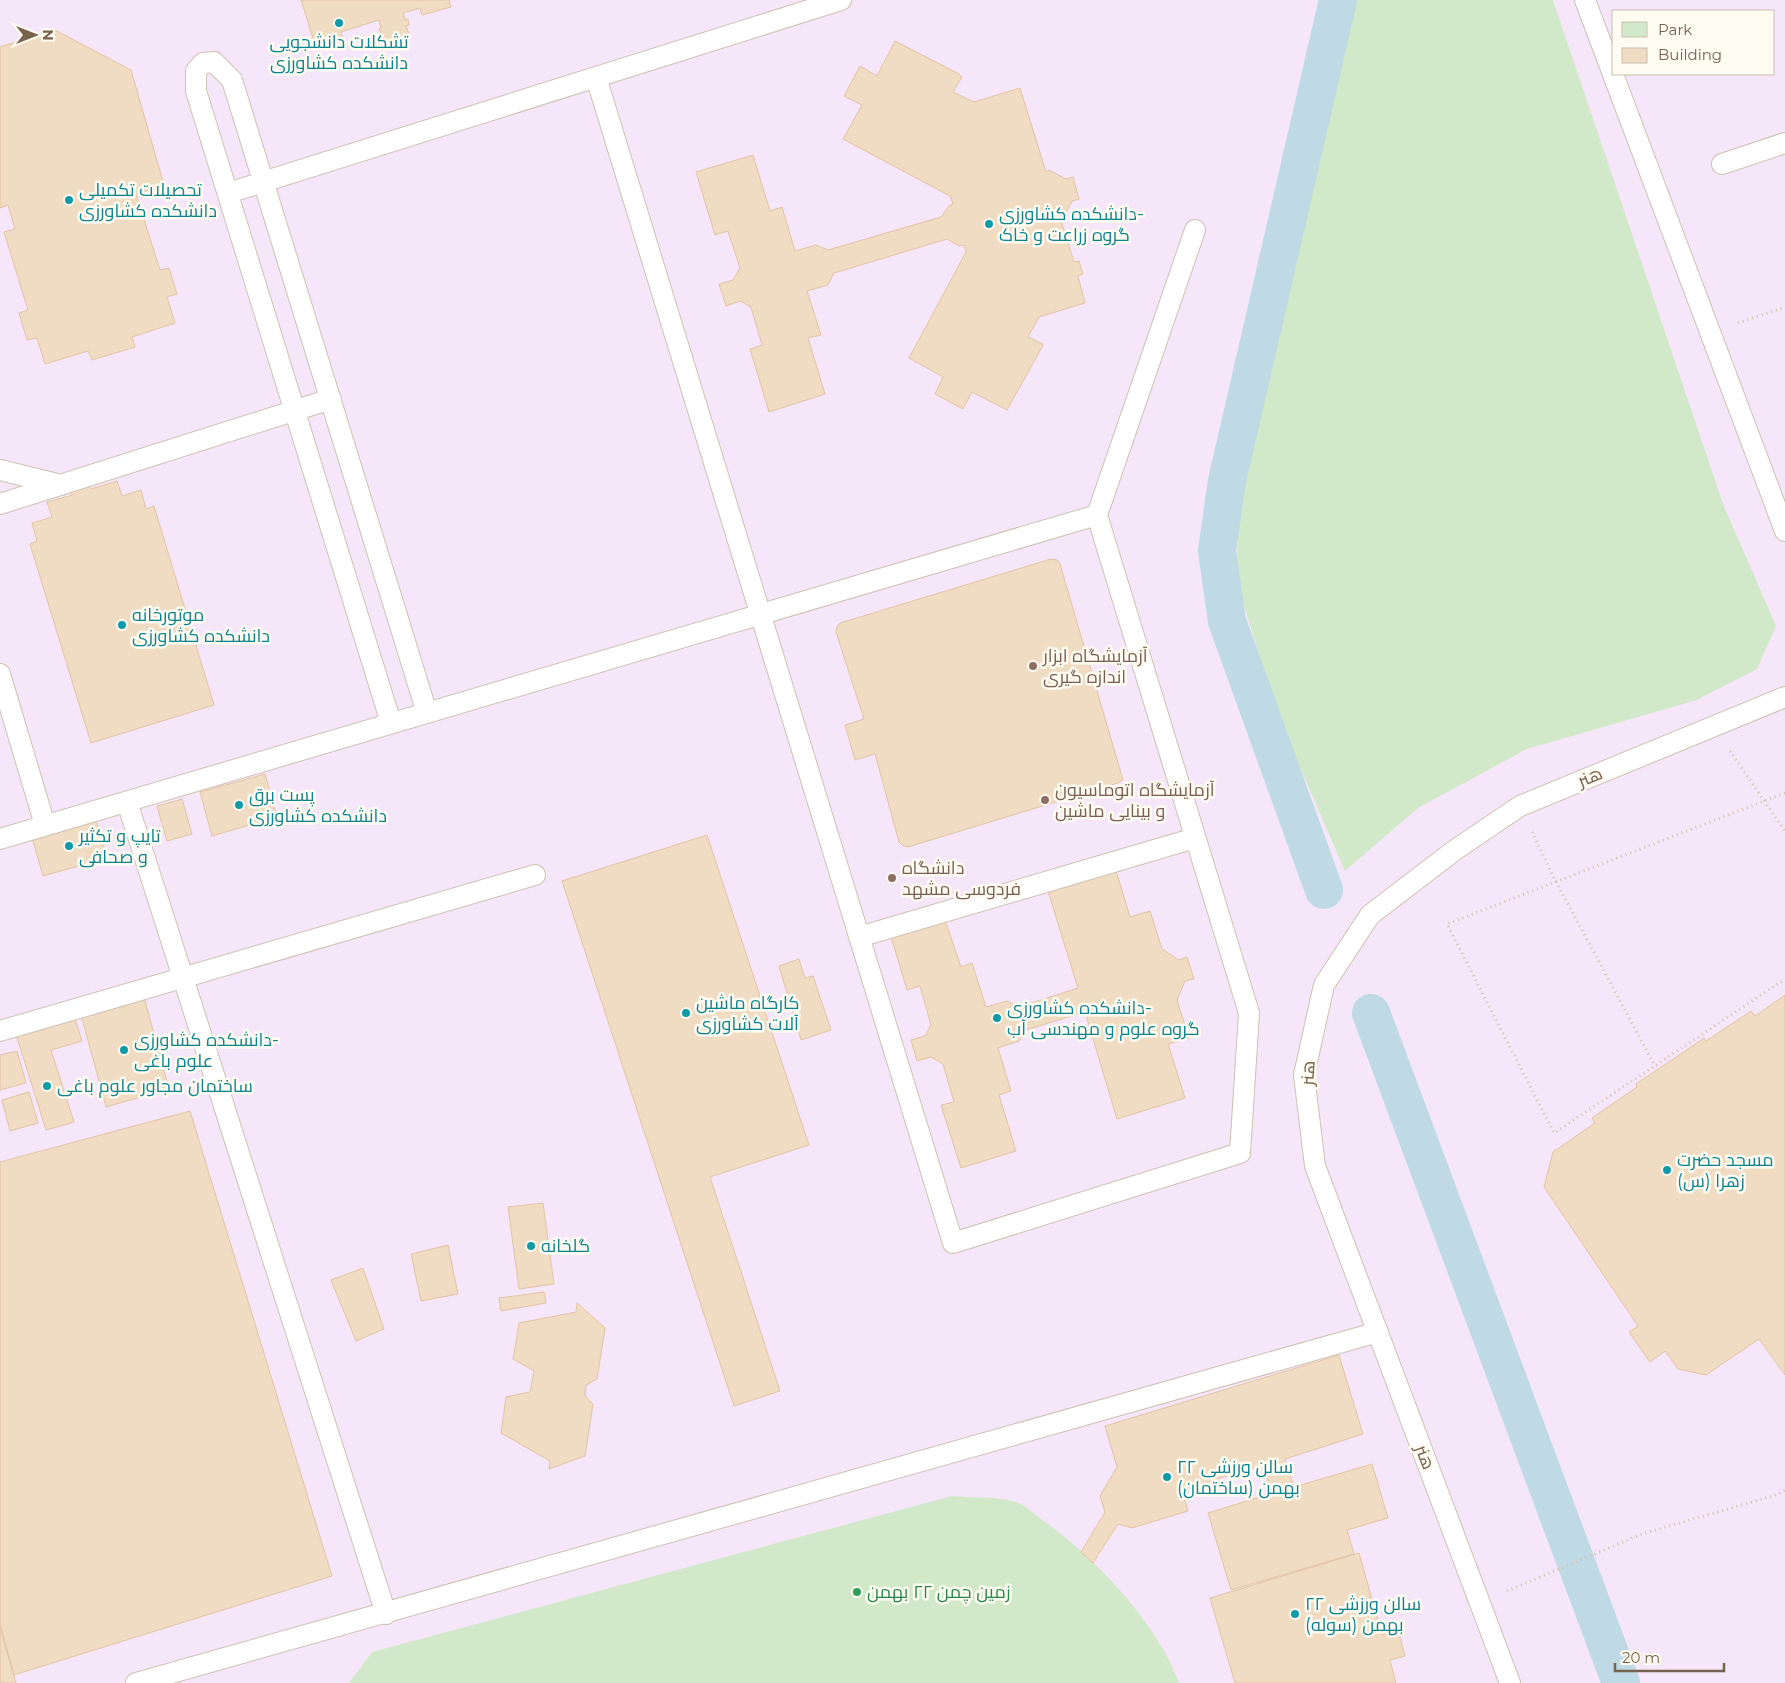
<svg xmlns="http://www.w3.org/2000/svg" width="1785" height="1683" viewBox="0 0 1785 1683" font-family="Montserrat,Cairo,sans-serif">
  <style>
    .education { fill: #f5e7f9; fill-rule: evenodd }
    .green { fill: #d2e9c9 }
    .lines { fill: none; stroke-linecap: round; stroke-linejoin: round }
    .canal { stroke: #bfdae5; stroke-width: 38 }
    .building { fill: #f0dbc3; stroke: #e2c4a4 }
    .service-casing { stroke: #cec1b0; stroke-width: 22 }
    .path { stroke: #d6bfa6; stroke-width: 3; stroke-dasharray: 1 4; stroke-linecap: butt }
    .service { stroke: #fff; stroke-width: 20 }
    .culture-dot { fill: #0f9aa8; stroke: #fefbf1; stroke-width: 2 }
    .education-dot { fill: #8d6e63; stroke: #fefbf1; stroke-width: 2 }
    .leisure-dot { fill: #2e9e5b; stroke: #fefbf1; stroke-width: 2 }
    .labels { text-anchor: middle; stroke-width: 5; stroke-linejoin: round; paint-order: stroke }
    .culture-label { font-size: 18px; fill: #0d838f; stroke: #fefbf1; text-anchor: start }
    .education-label { font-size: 18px; fill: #785e54; stroke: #fefbf1; text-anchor: start }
    .street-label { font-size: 18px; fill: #76624e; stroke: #fefbf1 }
    .leisure-label { font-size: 18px; fill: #27864d; stroke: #fefbf1; text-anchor: start }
  </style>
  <rect width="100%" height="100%" fill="#fcf7eb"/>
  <path class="education" d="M0 0H1785V1683H0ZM1614 11H1774V74H1614Z"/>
  <path class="green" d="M1351 0H1553L1723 504 1776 626 1757 669 1697 700 1527 749 1418 808 1345 871 1280 721 1236 580 1241 476 1297 254Z
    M952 1496C972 1498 997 1496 1016 1502 1024 1504 1032 1512 1038 1517 1089 1551 1159 1624 1179 1683H349L372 1652Z"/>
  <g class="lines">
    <path class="canal" d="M1324 890 1227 621 1217 551 1227 481 1338 0
      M1371 1013 1621 1683"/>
  </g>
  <path class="building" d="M301 0H449L451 7 422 15 420 8 403 13 405 20 408 19 409 25 406 26 410 36 387 44 379 29 381 28 379 20 341 32 343 39 316 48Z
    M55 30 131 70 164 185 136 194 160 270 169 268 177 294 167 297 175 323 132 337 135 347 92 360 88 351 45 364 37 338 27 340 19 313 28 310 4 232 15 229 8 205 0 208V47Z
    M895 41 959 74 962 77 953 92 974 102 1020 88 1046 172 1049 170 1066 179 1073 177 1079 199 1072 201 1063 218 1060 217 1074 262 1079 261 1083 274 1078 276 1085 303 1039 317 1028 337 1043 344 1042 347 1007 410 972 392 963 409 935 394 943 377 909 358 966 252 964 245 959 246 947 239 834 273 828 285 807 291 821 335 808 338 825 394 769 412 750 349 762 345 751 307 740 301 726 306 719 284 733 280 740 268 728 231 715 235 696 172 753 155 770 211 782 207 795 251 816 245 828 250 941 217 949 206 953 204 950 196 843 139 862 105 844 96 860 66 877 76Z
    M88 479 91 489 117 481 122 496 141 490 146 509 154 506 214 705 91 743 30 544 37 541 32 523 52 517 47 502 72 495 70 485Z
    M1051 559 1057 560 1060 564 1123 780 1118 783 908 847 903 846 899 842 875 754 855 760 845 725 864 719 836 632 837 627 840 623Z
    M265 774 277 817 212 836 200 792Z
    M182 799 192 834 167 841 157 806Z
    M95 816 107 858 43 876 31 834Z
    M707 835 809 1145 710 1177 780 1391 734 1406 562 881Z
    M1114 864 1130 917 1150 911 1162 949 1179 960 1187 957 1194 979 1185 981 1177 1000 1189 1038 1168 1044 1185 1098 1117 1119 1085 1012 1026 1030 1019 1041 998 1048 1011 1091 999 1095 1016 1151 961 1168 941 1105 954 1102 943 1064 931 1057 917 1061 911 1040 925 1036 931 1025 920 986 907 990 889 930 943 914 961 967 972 963 986 1007 1007 1001 1019 1007 1078 988 1048 891Z
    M799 959 805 978 813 976 831 1030 801 1040 779 966Z
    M143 993 169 1089 106 1107 80 1011Z
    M1785 995V1375L1759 1339 1706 1375 1678 1369 1665 1351 1650 1362 1629 1332 1638 1326 1544 1187 1553 1152 1595 1123 1592 1118 1637 1087 1636 1084 1685 1051 1704 1038 1706 1041 1751 1011 1755 1016Z
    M74 1015 82 1041 51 1050 74 1122 46 1130 15 1031Z
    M17 1051 26 1083 0 1090V1055Z
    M29 1092 38 1123 10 1131 2 1100Z
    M190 1111 332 1576 14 1675 0 1624V1162Z
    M543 1203 554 1284 519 1289 508 1207Z
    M448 1245 458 1294 421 1301 411 1254Z
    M363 1268 384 1329 356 1341 331 1280Z
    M544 1292 546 1303 501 1311 499 1298Z
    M577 1303 605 1328 597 1379 586 1385 585 1396 593 1404 585 1456 549 1469 550 1461 501 1433 506 1397 530 1392 534 1371 513 1359 519 1323 576 1312Z
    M1339 1355 1363 1434 1285 1459 1294 1487 1372 1464 1388 1518 1347 1530 1354 1554 1231 1590 1208 1513 1272 1493 1263 1465 1182 1490 1188 1511 1132 1528 1118 1524 1093 1563 1081 1552 1105 1512 1100 1496 1117 1467 1105 1426Z
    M1359 1553 1382 1635 1398 1630 1405 1656 1390 1660 1396 1683H1235L1210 1598Z
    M0 1627 16 1683H0Z"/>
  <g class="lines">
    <g class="service-casing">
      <path id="service" d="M1585 0 1785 531
        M596 77 953 1243 1240 1153 1249 1013 1097 515 1195 230
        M1722 164 1785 143
        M228 193 841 0
        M0 470 61 485
        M0 504 331 399
        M0 674 45 825
        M391 723 196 91V71L203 63 214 62 232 80 427 713
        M127 802 386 1614
        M0 839 1097 515
        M859 937 1195 838
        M0 1031 535 875
        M136 1683 1378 1332
        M1510 1683 1315 1166 1304 1075 1324 985 1370 915 1455 850 1520 806 1785 697"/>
    </g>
    <path class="path" d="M1738 323 1785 307
      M1730 751 1785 831
      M1785 793 1447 924 1554 1133 1785 979
      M1532 832 1555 880 1655 1066
      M1507 1591 1642 1534 1779 1494 1785 1490"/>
    <use href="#service" class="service"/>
  </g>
  <g class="culture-dot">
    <circle cx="339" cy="23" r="5"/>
    <circle cx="69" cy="200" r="5"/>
    <circle cx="989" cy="224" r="5"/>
    <circle cx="122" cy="625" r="5"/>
    <circle cx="239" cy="805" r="5"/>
    <circle cx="69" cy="846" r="5"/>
    <circle cx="686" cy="1013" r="5"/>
    <circle cx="997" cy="1018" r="5"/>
    <circle cx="124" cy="1050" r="5"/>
    <circle cx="47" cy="1086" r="5"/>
    <circle cx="1667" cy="1170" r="5"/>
    <circle cx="531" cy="1246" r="5"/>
    <circle cx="1167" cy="1477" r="5"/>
    <circle cx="1295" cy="1614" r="5"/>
  </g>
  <g class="education-dot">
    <circle cx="1033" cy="666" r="5"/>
    <circle cx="1045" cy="800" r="5"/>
    <circle cx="892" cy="878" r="5"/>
  </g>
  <circle class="leisure-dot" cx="857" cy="1592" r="5"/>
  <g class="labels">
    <g class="culture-label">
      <text x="339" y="48" text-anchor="middle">تشکلات دانشجویی<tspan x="339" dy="21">دانشکده کشاورزی</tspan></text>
      <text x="79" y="196">تحصیلات تکمیلی<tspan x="79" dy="21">دانشکده کشاورزی</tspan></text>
      <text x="999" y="220">دانشکده کشاورزی-<tspan x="999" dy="21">گروه زراعت و خاک</tspan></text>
      <text x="132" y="621">موتورخانه<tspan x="132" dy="21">دانشکده کشاورزی</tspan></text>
      <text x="249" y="801">پست برق<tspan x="249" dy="21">دانشکده کشاورزی</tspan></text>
      <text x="79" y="842">تایپ و تکثیر<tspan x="79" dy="21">و صحافی</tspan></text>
      <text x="696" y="1009">کارگاه ماشین<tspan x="696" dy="21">آلات کشاورزی</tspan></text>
      <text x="1007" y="1014">دانشکده کشاورزی-<tspan x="1007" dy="21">گروه علوم و مهندسی آب</tspan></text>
      <text x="134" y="1046">دانشکده کشاورزی-<tspan x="134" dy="21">علوم باغی</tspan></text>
      <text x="57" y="1092">ساختمان مجاور علوم باغی</text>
      <text x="1677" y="1166">مسجد حضرت<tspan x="1677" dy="21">زهرا (س)</tspan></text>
      <text x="541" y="1252">گلخانه</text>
      <text x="1177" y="1473">سالن ورزشی ۲۲<tspan x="1177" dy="21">بهمن (ساختمان)</tspan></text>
      <text x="1305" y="1610">سالن ورزشی ۲۲<tspan x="1305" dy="21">بهمن (سوله)</tspan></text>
    </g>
    <g class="education-label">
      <text x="1043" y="662">آزمایشگاه ابزار<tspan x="1043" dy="21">اندازه گیری</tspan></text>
      <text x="1055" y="796">آزمایشگاه اتوماسیون<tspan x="1055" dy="21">و بینایی ماشین</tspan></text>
      <text x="902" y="874">دانشگاه<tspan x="902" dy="21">فردوسی مشهد</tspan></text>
    </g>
    <g class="street-label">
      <text transform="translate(1590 777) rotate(-22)" y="6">هنر</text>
      <text transform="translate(1308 1073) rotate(-86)" y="6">هنر</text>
      <text transform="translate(1425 1457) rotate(69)" y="6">هنر</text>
    </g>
    <g class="leisure-label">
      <text x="867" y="1598">زمین چمن ۲۲ بهمن</text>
    </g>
  </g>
  <rect x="1612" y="10" width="162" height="65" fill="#fefbf1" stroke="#c8beb0"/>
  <rect x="1622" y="22" width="25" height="15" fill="#d2e9c9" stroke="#c8beb0"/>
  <text x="1658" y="35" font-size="15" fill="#76624e">Park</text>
  <rect x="1622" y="48" width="25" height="15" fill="#f0dbc3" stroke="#c8beb0"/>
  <text x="1658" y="60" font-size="15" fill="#76624e">Building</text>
  <g transform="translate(35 35) rotate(90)" stroke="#fefbf1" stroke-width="4" paint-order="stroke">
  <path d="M0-4L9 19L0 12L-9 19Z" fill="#76624e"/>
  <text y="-8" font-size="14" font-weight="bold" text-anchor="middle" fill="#76624e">N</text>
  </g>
  <path d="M1615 1663v8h109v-8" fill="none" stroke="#76624e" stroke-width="2.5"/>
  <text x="1622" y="1663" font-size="15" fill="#76624e" stroke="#fefbf1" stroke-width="4" paint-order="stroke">20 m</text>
</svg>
